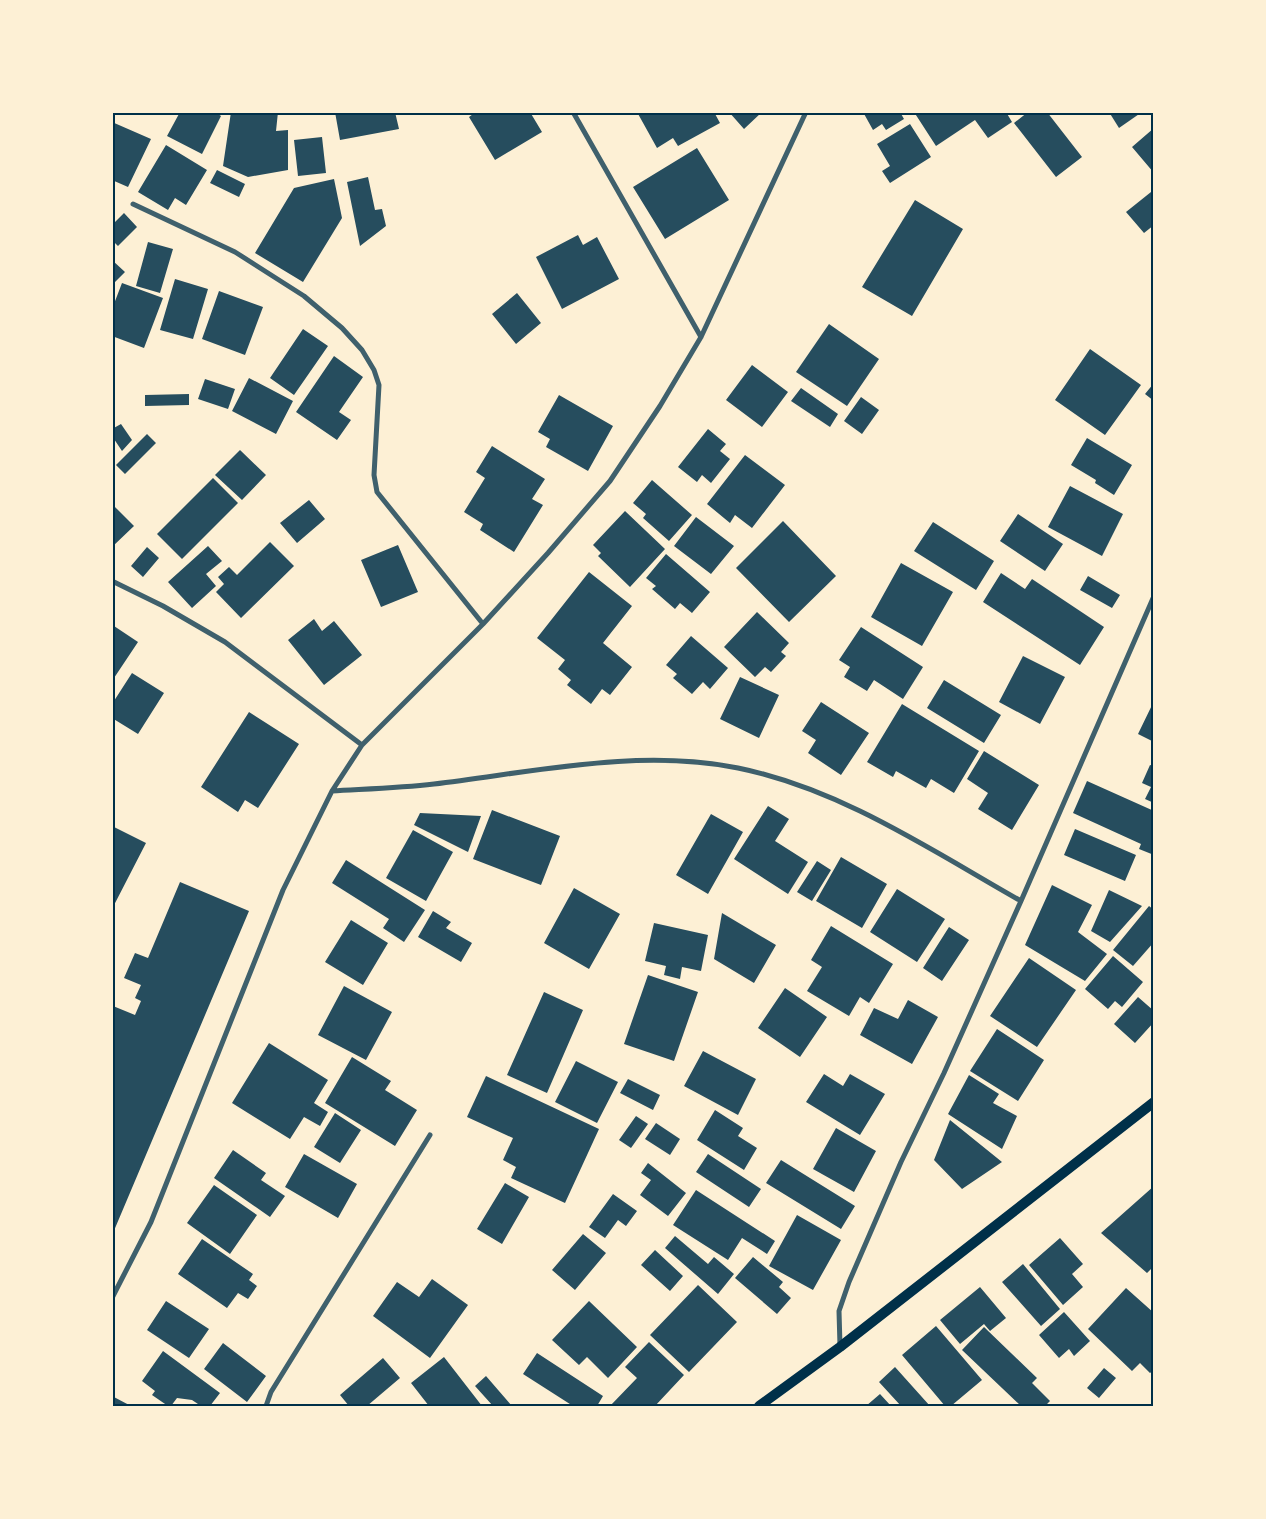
<svg xmlns="http://www.w3.org/2000/svg" width="1266" height="1519" viewBox="0 0 1266 1519" font-family="'Work Sans',sans-serif">
  <style>
    .building { fill: #264d5e }
    .lines { fill: none; stroke-linecap: round; stroke-linejoin: round }
    .minor { stroke: #3f606c; stroke-width: 5 }
    .secondary { stroke: #003049; stroke-width: 10 }
    .neatline { fill: none; stroke: #003049; stroke-width: 2 }
  </style>
  <rect width="100%" height="100%" fill="#fdf0d5"/>
  <path class="building" d="M180 112H215L221 116 202 154 167 136Z
    M231 112H278L276 131 288 130V170L248 177 223 166Z
    M335 112H395L399 129 340 140Z
    M476 112H530L542 132 495 160 469 117Z
    M637 112H714L720 123 678 146 673 138 657 148Z
    M729 112H762L744 129Z
    M863 112H900L904 119 886 130 882 124 873 130Z
    M914 112H1006L1012 122 988 138 975 120 936 146Z
    M1028 112H1047L1082 157 1056 177 1014 123Z
    M1109 112H1142L1119 128Z
    M112 122 151 139 128 187 112 180Z
    M910 124 931 157 890 183 882 171 890 166 877 144Z
    M1154 128V173L1132 147Z
    M322 137 326 173 298 176 294 140Z
    M166 145 207 170 186 205 175 198 168 210 138 192Z
    M697 148 729 200 665 239 633 187Z
    M217 170 245 184 239 197 210 183Z
    M368 177 375 210 382 209 386 226 360 246 347 182Z
    M334 179 342 218 303 282 255 253 294 188Z
    M1151 192 1154 195V225L1144 233 1126 212Z
    M915 200 963 229 912 316 862 287Z
    M124 213 137 227 118 246 112 240V225Z
    M578 235 583 245 597 237 619 279 562 309 536 257Z
    M148 242 173 249 160 293 136 286Z
    M112 260 125 272 112 285Z
    M175 279 208 289 193 339 160 330Z
    M122 283 163 298 144 348 112 336V309Z
    M219 291 263 307 245 355 202 339Z
    M517 293 541 323 516 344 492 314Z
    M829 324 879 359 847 406 796 372Z
    M303 329 328 346 294 395 270 378Z
    M1090 349 1141 385 1105 435 1055 400Z
    M334 356 363 377 339 412 351 420 337 440 296 412Z
    M752 365 788 392 762 427 726 400Z
    M249 378 293 401 276 434 232 411Z
    M205 379 235 389 228 409 198 399Z
    M1154 383V401L1145 394Z
    M801 388 838 414 830 427 791 401Z
    M189 394V405L145 406V395Z
    M559 395 613 426 588 471 546 447 550 439 538 432Z
    M861 397 879 410 862 434 844 421Z
    M121 424 132 440 122 451 112 436V429Z
    M708 429 726 444 720 451 730 459 711 483 702 475 697 482 678 467Z
    M147 434 156 443 125 474 116 465Z
    M1087 438 1132 465 1114 495 1095 483 1096 480 1071 465Z
    M492 446 545 479 532 499 543 505 514 552 480 530 483 524 464 512 485 478 476 472Z
    M240 450 266 475 242 500 215 475Z
    M745 455 785 485 752 528 735 515 730 523 707 504Z
    M213 478 238 503 182 559 157 534Z
    M652 480 692 515 669 541 643 518 646 514 633 503Z
    M1070 486 1123 514 1102 556 1048 527Z
    M309 500 325 519 297 543 280 523Z
    M112 504 134 526 112 547Z
    M625 511 665 549 630 587 598 556 601 553 593 545Z
    M1018 514 1063 544 1045 571 1000 541Z
    M696 517 734 546 711 574 674 546Z
    M783 521 836 576 789 622 736 568Z
    M933 522 994 561 976 590 914 551Z
    M270 542 294 566 241 618 216 592 224 584 218 577 229 567 237 575Z
    M398 545 418 592 381 607 361 560Z
    M208 546 222 561 206 574 216 586 192 608 168 582Z
    M147 547 159 558 143 577 131 566Z
    M666 554 710 592 692 613 680 603 675 609 652 589 656 586 646 578Z
    M901 563 953 592 922 646 871 617Z
    M589 572 632 606 603 643 632 667 610 695 602 689 591 704 567 685 571 680 558 669 565 660 537 638Z
    M1001 573 1025 589 1032 579 1104 627 1080 665 983 602Z
    M1088 576 1120 595 1112 608 1080 590Z
    M757 612 789 643 781 652 786 656 771 672 765 667 755 677 724 647Z
    M314 619 322 631 334 621 362 655 324 685 288 640Z
    M114 626 138 642 112 681V629Z
    M861 627 923 667 903 699 874 680 867 691 844 677 850 667 839 660Z
    M691 636 728 668 710 689 703 682 692 694 673 678 677 674 666 665Z
    M1023 656 1065 677 1040 724 999 702Z
    M132 673 164 693 138 734 112 718V704Z
    M740 677 779 695 759 738 720 719Z
    M944 680 1001 715 984 743 927 708Z
    M1154 701V742L1138 734Z
    M821 702 869 733 841 775 808 753 816 740 802 731Z
    M902 704 979 751 954 793 931 779 926 788 896 771 893 777 867 762Z
    M249 712 299 744 258 808 245 800 238 812 201 787Z
    M984 751 1039 785 1012 830 978 809 988 793 967 779Z
    M1150 765 1154 766V803L1145 799 1151 787 1142 783Z
    M1087 781 1154 811V855L1139 849 1141 844 1073 813Z
    M768 806 789 819 775 841 808 862 788 894 734 859Z
    M492 810 560 836 541 885 473 859Z
    M420 813 481 816 468 852 414 825Z
    M711 814 743 832 708 894 676 875Z
    M112 826 146 843 112 909Z
    M1075 829 1136 855 1125 881 1064 855Z
    M413 830 453 852 426 901 386 878Z
    M841 857 887 884 862 928 816 901Z
    M346 860 425 910 404 942 383 928 389 919 332 883Z
    M817 861 831 870 812 901 797 892Z
    M180 882 249 911 113 1233 112 1008 113 1006 135 1015 141 1001 135 998 141 985 124 978 135 953 148 958Z
    M1052 885 1092 905 1078 932 1107 954 1085 981 1025 945Z
    M574 888 620 914 589 969 544 943Z
    M897 889 945 919 917 962 870 932Z
    M1109 890 1142 906 1110 942 1091 931Z
    M1149 906 1154 910V942L1133 966 1113 950Z
    M433 911 451 922 446 928 472 943 461 962 418 937Z
    M722 913 776 945 754 983 714 959Z
    M351 920 388 943 363 985 325 962Z
    M654 923 708 935 701 971 682 967 680 979 664 975 666 966 645 961Z
    M831 926 893 964 869 1003 860 997 849 1016 807 991 822 967 811 960Z
    M949 927 969 940 942 981 923 968Z
    M1113 956 1143 982 1122 1007 1115 1001 1108 1009 1085 989Z
    M1029 958 1076 990 1037 1047 990 1016Z
    M648 975 698 992 674 1061 624 1044Z
    M344 986 392 1012 366 1060 318 1035Z
    M785 988 827 1017 800 1057 758 1028Z
    M544 992 583 1010 547 1093 507 1075Z
    M1138 997 1154 1011V1022L1135 1043 1114 1024Z
    M908 1000 938 1017 912 1064 860 1035 874 1008 898 1019Z
    M997 1029 1044 1060 1018 1101 970 1071Z
    M269 1043 328 1080 314 1103 328 1112 320 1126 304 1117 290 1139 232 1103Z
    M703 1051 756 1079 738 1115 684 1086Z
    M352 1057 391 1081 385 1090 417 1110 395 1146 325 1103Z
    M576 1061 618 1082 597 1123 555 1102Z
    M824 1074 843 1086 850 1074 885 1094 860 1135 806 1102Z
    M969 1075 999 1094 993 1103 1017 1116 1002 1149 948 1114Z
    M486 1076 599 1129 565 1203 511 1178 516 1167 503 1160 513 1138 467 1117Z
    M628 1079 660 1095 653 1110 620 1093Z
    M715 1110 743 1128 738 1136 757 1148 744 1170 697 1140Z
    M335 1113 361 1130 340 1163 314 1147Z
    M636 1116 648 1124 631 1148 619 1140Z
    M950 1120 1002 1162 962 1189 934 1160Z
    M656 1123 680 1139 670 1155 645 1139Z
    M836 1128 876 1151 854 1192 813 1169Z
    M233 1150 266 1173 261 1180 285 1196 270 1217 214 1178Z
    M304 1154 357 1184 338 1218 285 1187Z
    M708 1154 761 1189 749 1207 696 1172Z
    M781 1160 855 1206 841 1229 766 1183Z
    M648 1163 686 1193 668 1216 640 1195 651 1180 641 1173Z
    M505 1183 529 1197 502 1244 477 1229Z
    M214 1185 257 1215 230 1254 187 1223Z
    M1154 1186V1266L1147 1273 1101 1233Z
    M696 1190 775 1241 767 1254 742 1238 728 1260 673 1225Z
    M613 1194 637 1211 626 1226 618 1220 605 1238 589 1227Z
    M797 1215 841 1240 813 1290 769 1266Z
    M583 1234 606 1253 575 1290 552 1270Z
    M675 1236 708 1264 714 1257 734 1274 718 1294 665 1248Z
    M1060 1238 1083 1264 1072 1274 1083 1287 1063 1305 1029 1265Z
    M202 1239 253 1274 249 1280 257 1286 248 1299 238 1293 227 1308 178 1274Z
    M655 1250 683 1276 670 1291 641 1265Z
    M753 1257 783 1282 779 1287 791 1298 777 1314 735 1278Z
    M1023 1264 1060 1309 1041 1326 1002 1282Z
    M432 1279 468 1305 430 1358 373 1316 397 1282 419 1297Z
    M698 1285 737 1322 689 1372 650 1335Z
    M980 1287 1006 1318 990 1331 984 1324 960 1344 940 1320Z
    M1126 1288 1154 1313V1370L1150 1373 1140 1363 1132 1371 1088 1329Z
    M166 1301 209 1329 189 1358 147 1330Z
    M589 1301 637 1347 608 1378 587 1357 579 1365 552 1340Z
    M1064 1312 1090 1341 1074 1356 1069 1349 1059 1358 1039 1335Z
    M936 1326 982 1380 951 1406H945L902 1355Z
    M984 1327 1037 1378 1032 1383 1050 1401 1045 1406H1021L962 1350Z
    M649 1342 684 1375 655 1406H610L637 1378 625 1367Z
    M223 1343 266 1376 247 1402 204 1369Z
    M163 1351 220 1393 210 1406H201L192 1400 177 1398 171 1406H168L152 1395 155 1391 142 1381Z
    M537 1353 603 1396 597 1406H573L523 1374Z
    M444 1357 482 1406H429L411 1383Z
    M383 1358 400 1378 367 1406H349L340 1395Z
    M895 1367 930 1406H901L879 1382Z
    M1104 1368 1116 1378 1099 1398 1087 1388Z
    M486 1376 512 1406H493L475 1386Z
    M880 1394 891 1406H866Z
    M112 1396 131 1406H112Z"/>
  <g class="lines">
    <path class="minor" d="M573 112 701 337
      M133 204 235 252 304 296 342 328 362 350 374 370 379 385 374 475 377 492 483 624
      M112 581 163 606 225 642 362 745
      M332 791C365 789 400 788 434 784 534 772 638 748 738 768 841 789 931 850 1021 901
      M112 1298 151 1222 283 890 332 791 362 745 483 624 548 553 610 481 660 406 701 337 806 112
      M840 1346 839 1311 849 1282 901 1162 944 1073 1021 901 1154 596
      M266 1406 271 1392 430 1135"/>
    <path class="secondary" d="M759 1406 840 1347 1154 1102"/>
  </g>
  <rect width="1266" height="1519" fill="none" stroke="#fdf0d5" stroke-width="228"/>
  <rect x="114" y="114" width="1038" height="1291" class="neatline"/>
</svg>
